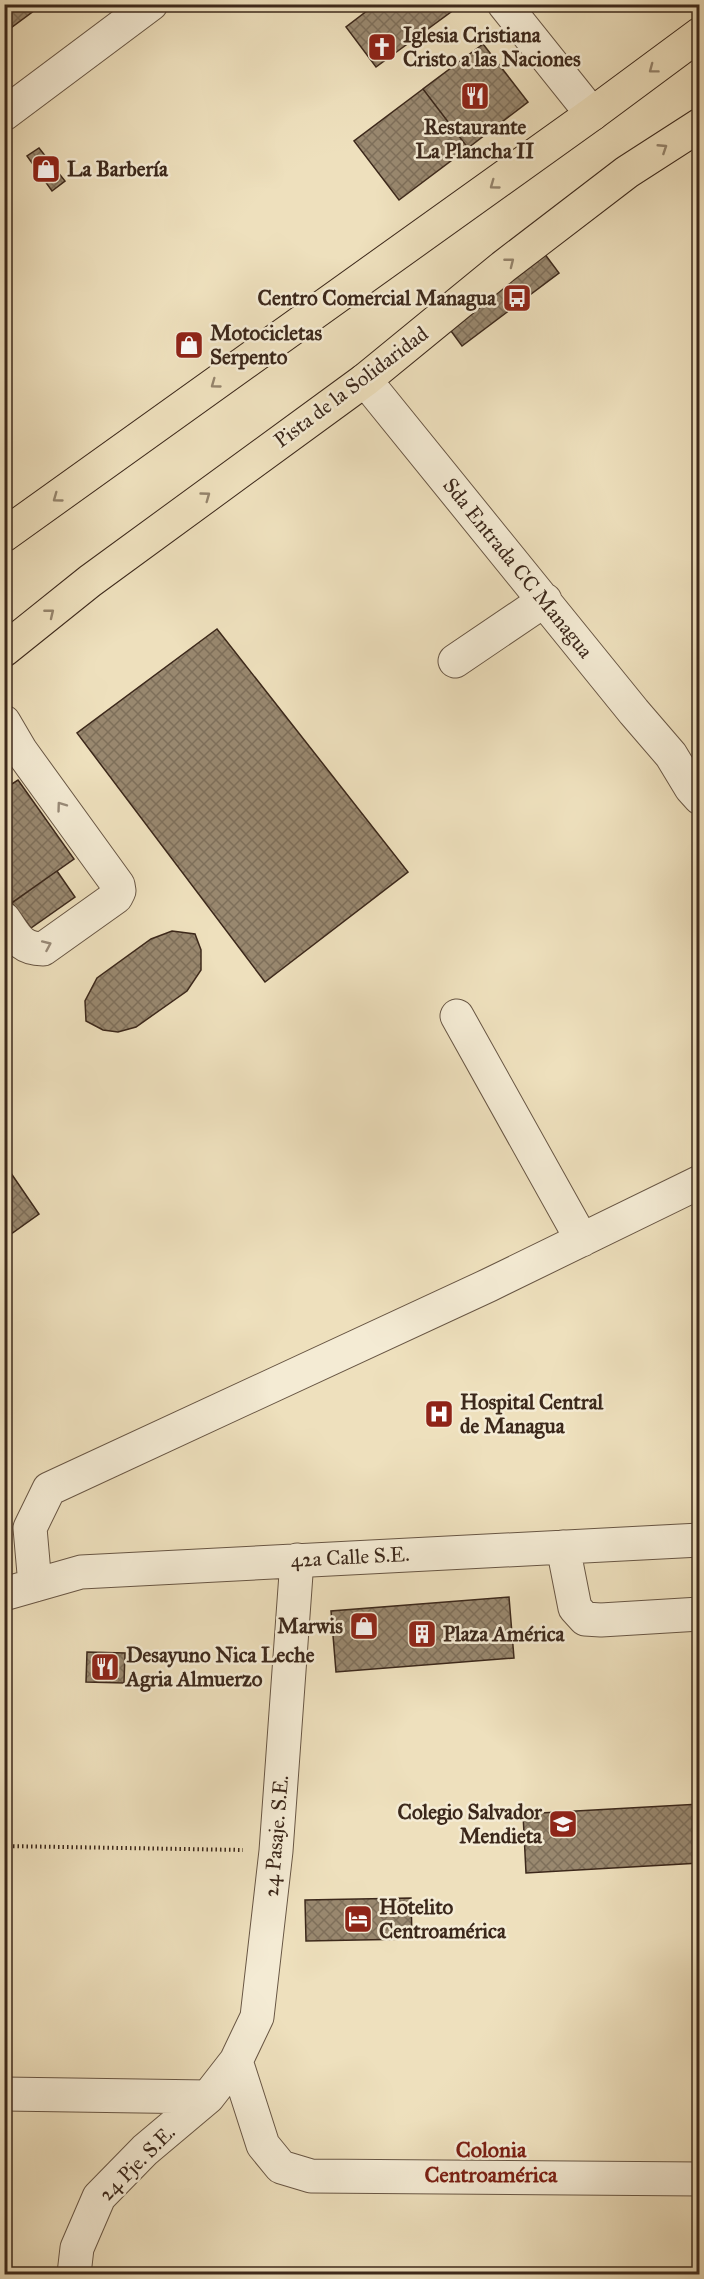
<svg xmlns="http://www.w3.org/2000/svg" width="704" height="2279" viewBox="0 0 704 2279" font-family="'IM FELL Great Primer',serif">
  <style>
    .building { fill: url(#building-cross-hatch); stroke: #3c281b; stroke-width: 1.5 }
    .lines { fill: none; stroke-linecap: round; stroke-linejoin: round }
    .minor-casing { stroke: #685644; stroke-width: 35 }
    .major-casing { stroke: #3c281b; stroke-width: 35 }
    .path { stroke: #3c281b; stroke-width: 4; stroke-dasharray: 1.5 3; stroke-linecap: butt }
    .minor { stroke: #f4ebd4; stroke-width: 33 }
    .major { stroke: #eee0bd; stroke-width: 33 }
    .oneway { stroke: #95846c }
    .oneway2 { stroke: #988a78 }
    .labels { text-anchor: middle; stroke-width: 5; stroke-linejoin: round; paint-order: stroke }
    .poi-label { font-size: 21px; font-weight: bold; fill: #3c281b; stroke: #f4ebd4; text-anchor: start }
    .street-label { font-size: 21px; fill: #3c281b; stroke: #f4ebd4 }
    .neighbourhood-label { font-size: 22px; font-weight: bold; fill: #7a1f14; stroke: #f4ebd4 }
  </style>
  <defs>
    <pattern id="building-cross-hatch" width="8" height="8" patternUnits="userSpaceOnUse" patternTransform="scale(1.5)"><rect width="8" height="8" fill="#99886f"/><path d="M0 0l8 8M0 8l8-8" fill="none" stroke="#7e6f5a"/></pattern>
  </defs>
  <rect width="100%" height="100%" fill="#eee0bd"/>
  <filter id="stains"><feTurbulence type="fractalNoise" baseFrequency=".00333" numOctaves="4"/><feColorMatrix values="0 0 0 0 .2 0 0 0 0 .09 0 0 0 0 .02 0 0 0 .5 -.17"/></filter>
  <radialGradient id="worn" r=".72"><stop offset=".6" stop-color="#630" stop-opacity="0"/><stop offset="1" stop-color="#630" stop-opacity=".3"/></radialGradient>
  <path class="building" d="M4 4H31L35 10 4 33Z
    M31 4H43L35 10Z
    M376 4H452L455 9 376 67 346 27Z
    M483 44 528 102 468 148 423 89Z
    M423 89 468 148 399 200 354 141Z
    M39 148 65 181 52 191 27 156Z
    M544 253 559 273 462 346 448 327Z
    M217 629 408 872 265 982 77 733Z
    M18 780 74 859 7 906 4 903V789Z
    M57 871 75 897 31 928 12 903Z
    M172 931 195 934 201 950V970L187 991 136 1027 118 1032 103 1030 86 1021 85 1001 97 978 151 939Z
    M4 1163 39 1214 4 1239Z
    M509 1597 514 1658 336 1672 331 1611Z
    M87 1652 125 1653 124 1683 86 1682Z
    M700 1804V1863L526 1873 523 1814Z
    M411 1898 412 1939 306 1941 305 1900Z"/>
  <g class="lines">
    <g class="minor-casing">
      <path id="minor" d="M504 4 592 114
        M4 114 151 4
        M365 380 634 712 671 755 691 788 700 798
        M455 661 545 600
        M4 722 21 751 118 885 119 891 116 897 43 949C20 949 16 936 4 919
        M457 1016 582 1240
        M563 1547 575 1608 585 1619 601 1620 700 1614
        M35 1585 30 1528 49 1489 489 1285 700 1182
        M4 1594 81 1572 700 1540
        M236 2061 263 2145 281 2167 311 2176 700 2179
        M4 2094 208 2097
        M74 2274 77 2248 99 2197 145 2150 208 2097 236 2061 257 2017 276 1851 297 1560"/>
    </g>
    <g class="major-casing">
      <path id="major" d="M4 535 592 114 700 34
        M4 650 90 581 365 380 503 267 627 172 700 125"/>
    </g>
    <path class="path" d="M4 1846 243 1850"/>
    <use href="#minor" class="minor"/>
    <use href="#major" class="major"/>
  </g>
  <defs><path id="oneway-chevron" d="M-2-3.5L2.5 0L-2 3.5" fill="none" stroke-width="1.6" stroke-linecap="round" stroke-linejoin="round" transform="scale(1.5)"/></defs>
  <g class="oneway">
    <use href="#oneway-chevron" transform="translate(653 69) rotate(143)"/>
    <use href="#oneway-chevron" transform="translate(663 148) rotate(-33)"/>
    <use href="#oneway-chevron" transform="translate(494 185) rotate(144)"/>
    <use href="#oneway-chevron" transform="translate(510 262) rotate(-38)"/>
    <use href="#oneway-chevron" transform="translate(215 384) rotate(144)"/>
    <use href="#oneway-chevron" transform="translate(206 496) rotate(-36)"/>
    <use href="#oneway-chevron" transform="translate(57 498) rotate(144)"/>
    <use href="#oneway-chevron" transform="translate(50 613) rotate(-39)"/>
  </g>
  <g class="oneway2">
    <use href="#oneway-chevron" transform="translate(61 806) rotate(-126)"/>
    <use href="#oneway-chevron" transform="translate(47 945) rotate(-24)"/>
  </g>
  <defs>
    <g id="church-square" transform="scale(1.5)"><rect x="-9" y="-9" width="18" height="18" rx="4" fill="#8f2418" stroke="#f4ebd4"/><path d="M-1.2-6h2.4v3.5h3.3v2.4h-3.3V6h-2.4V-.1h-3.3v-2.4h3.3Z" fill="#fff"/></g>
    <g id="restaurant-square" transform="scale(1.5)"><rect x="-9" y="-9" width="18" height="18" rx="4" fill="#8f2418" stroke="#f4ebd4"/><path d="M-5-6h1v4h1v-4h1v4h1v-4h1v5L-1.5 .5V6h-2V.5L-5-1ZM5-6V6H3V1.5H1.5Q1.5-4 5-6Z" fill="#fff"/></g>
    <g id="shop-square" transform="scale(1.5)"><rect x="-9" y="-9" width="18" height="18" rx="4" fill="#8f2418" stroke="#f4ebd4"/><path d="M-5-2.5h2.3a2.7 3.5 0 0 1 5.4 0H5L5.5 6h-11ZM-1.5-2.5h3a1.5 2.3 0 0 0-3 0Z" fill="#fff"/></g>
    <g id="bus-square" transform="scale(1.5)"><rect x="-9" y="-9" width="18" height="18" rx="4" fill="#8f2418" stroke="#f4ebd4"/><path d="M-5-6H5V4H4V6H2V4H-2V6H-4V4H-5ZM-3.5-4V0h7V-4ZM-3.5 1.2v1.5H-2V1.2ZM2 1.2v1.5H3.5V1.2Z" fill="#fff"/></g>
    <g id="hospital-square" transform="scale(1.5)"><rect x="-9" y="-9" width="18" height="18" rx="4" fill="#8f2418" stroke="#f4ebd4"/><path d="M-5-5h3v3.5h4V-5h3V5h-3V1.5h-4V5h-3Z" fill="#fff"/></g>
    <g id="building-square" transform="scale(1.5)"><rect x="-9" y="-9" width="18" height="18" rx="4" fill="#8f2418" stroke="#f4ebd4"/><path d="M-4-6H4V6H1V3H-1V6H-4ZM-2.5-4.3h1.7v1.8h-1.7ZM.8-4.3h1.7v1.8H.8ZM-2.5-1h1.7V.8h-1.7ZM.8-1h1.7V.8H.8Z" fill="#fff"/></g>
    <g id="school-square" transform="scale(1.5)"><rect x="-9" y="-9" width="18" height="18" rx="4" fill="#8f2418" stroke="#f4ebd4"/><path d="M0-5L7-2L0 1L-7-2ZM-4 1L0 2.5L4 1V4Q0 6-4 4Z" fill="#fff"/></g>
    <g id="hotel-square" transform="scale(1.5)"><rect x="-9" y="-9" width="18" height="18" rx="4" fill="#8f2418" stroke="#f4ebd4"/><path d="M-6-4.5h1.5V1H6V5H4.5V3h-9V5H-6ZM-4 0a1.8 1.8 0 1 1 3.6 0ZM.5 0V-2.5h3Q6-2.5 6 0Z" fill="#fff"/></g>
  </defs>
  <g fill-rule="evenodd">
    <use href="#church-square" x="382" y="47"/>
    <use href="#restaurant-square" x="475" y="96"/>
    <use href="#shop-square" x="46" y="169"/>
    <use href="#bus-square" x="517" y="298"/>
    <use href="#shop-square" x="189" y="345"/>
    <use href="#hospital-square" x="439" y="1414"/>
    <use href="#shop-square" x="364" y="1626"/>
    <use href="#building-square" x="422" y="1634"/>
    <use href="#restaurant-square" x="105" y="1667"/>
    <use href="#school-square" x="563" y="1824"/>
    <use href="#hotel-square" x="358" y="1919"/>
  </g>
  <g class="labels">
    <g class="poi-label">
      <text x="403" y="42">Iglesia Cristiana<tspan x="403" dy="24">Cristo a las Naciones</tspan></text>
      <text x="475" y="134" text-anchor="middle">Restaurante<tspan x="475" dy="24">La Plancha II</tspan></text>
      <text x="67" y="176">La Barbería</text>
      <text x="496" y="305" text-anchor="end">Centro Comercial Managua</text>
      <text x="210" y="340">Motocicletas<tspan x="210" dy="24">Serpento</tspan></text>
      <text x="460" y="1409">Hospital Central<tspan x="460" dy="24">de Managua</tspan></text>
      <text x="343" y="1633" text-anchor="end">Marwis</text>
      <text x="443" y="1641">Plaza América</text>
      <text x="126" y="1662">Desayuno Nica Leche<tspan x="126" dy="24">Agria Almuerzo</tspan></text>
      <text x="542" y="1819" text-anchor="end">Colegio Salvador<tspan x="542" dy="24">Mendieta</tspan></text>
      <text x="379" y="1914">Hotelito<tspan x="379" dy="24">Centroamérica</tspan></text>
    </g>
    <g class="street-label">
      <text transform="translate(351 387) rotate(-37)" y="7">Pista de la Solidaridad</text>
      <text transform="translate(518 568) rotate(51)" y="7">Sda Entrada CC Managua</text>
      <text transform="translate(350 1557) rotate(-3)" y="7">42a Calle S.E.</text>
      <text transform="translate(276 1836) rotate(-85)" y="7">24 Pasaje. S.E.</text>
      <text transform="translate(137 2163) rotate(-45)" y="7">24 Pje. S.E.</text>
    </g>
    <g class="neighbourhood-label">
      <text x="491" y="2157">Colonia<tspan x="491" dy="25">Centroamérica</tspan></text>
    </g>
  </g>
  <rect width="704" height="2279" fill="none" stroke="#eee0bd" stroke-width="24"/>
  <rect x="6" y="6" width="692" height="2267" fill="none" stroke="#3c281b" stroke-width="3"/>
  <rect x="12" y="12" width="680" height="2255" fill="none" stroke="#3c281b" stroke-width="1.5"/>
  <rect width="100%" height="100%" filter="url(#stains)"/>
  <rect width="100%" height="100%" fill="url(#worn)"/>
</svg>
